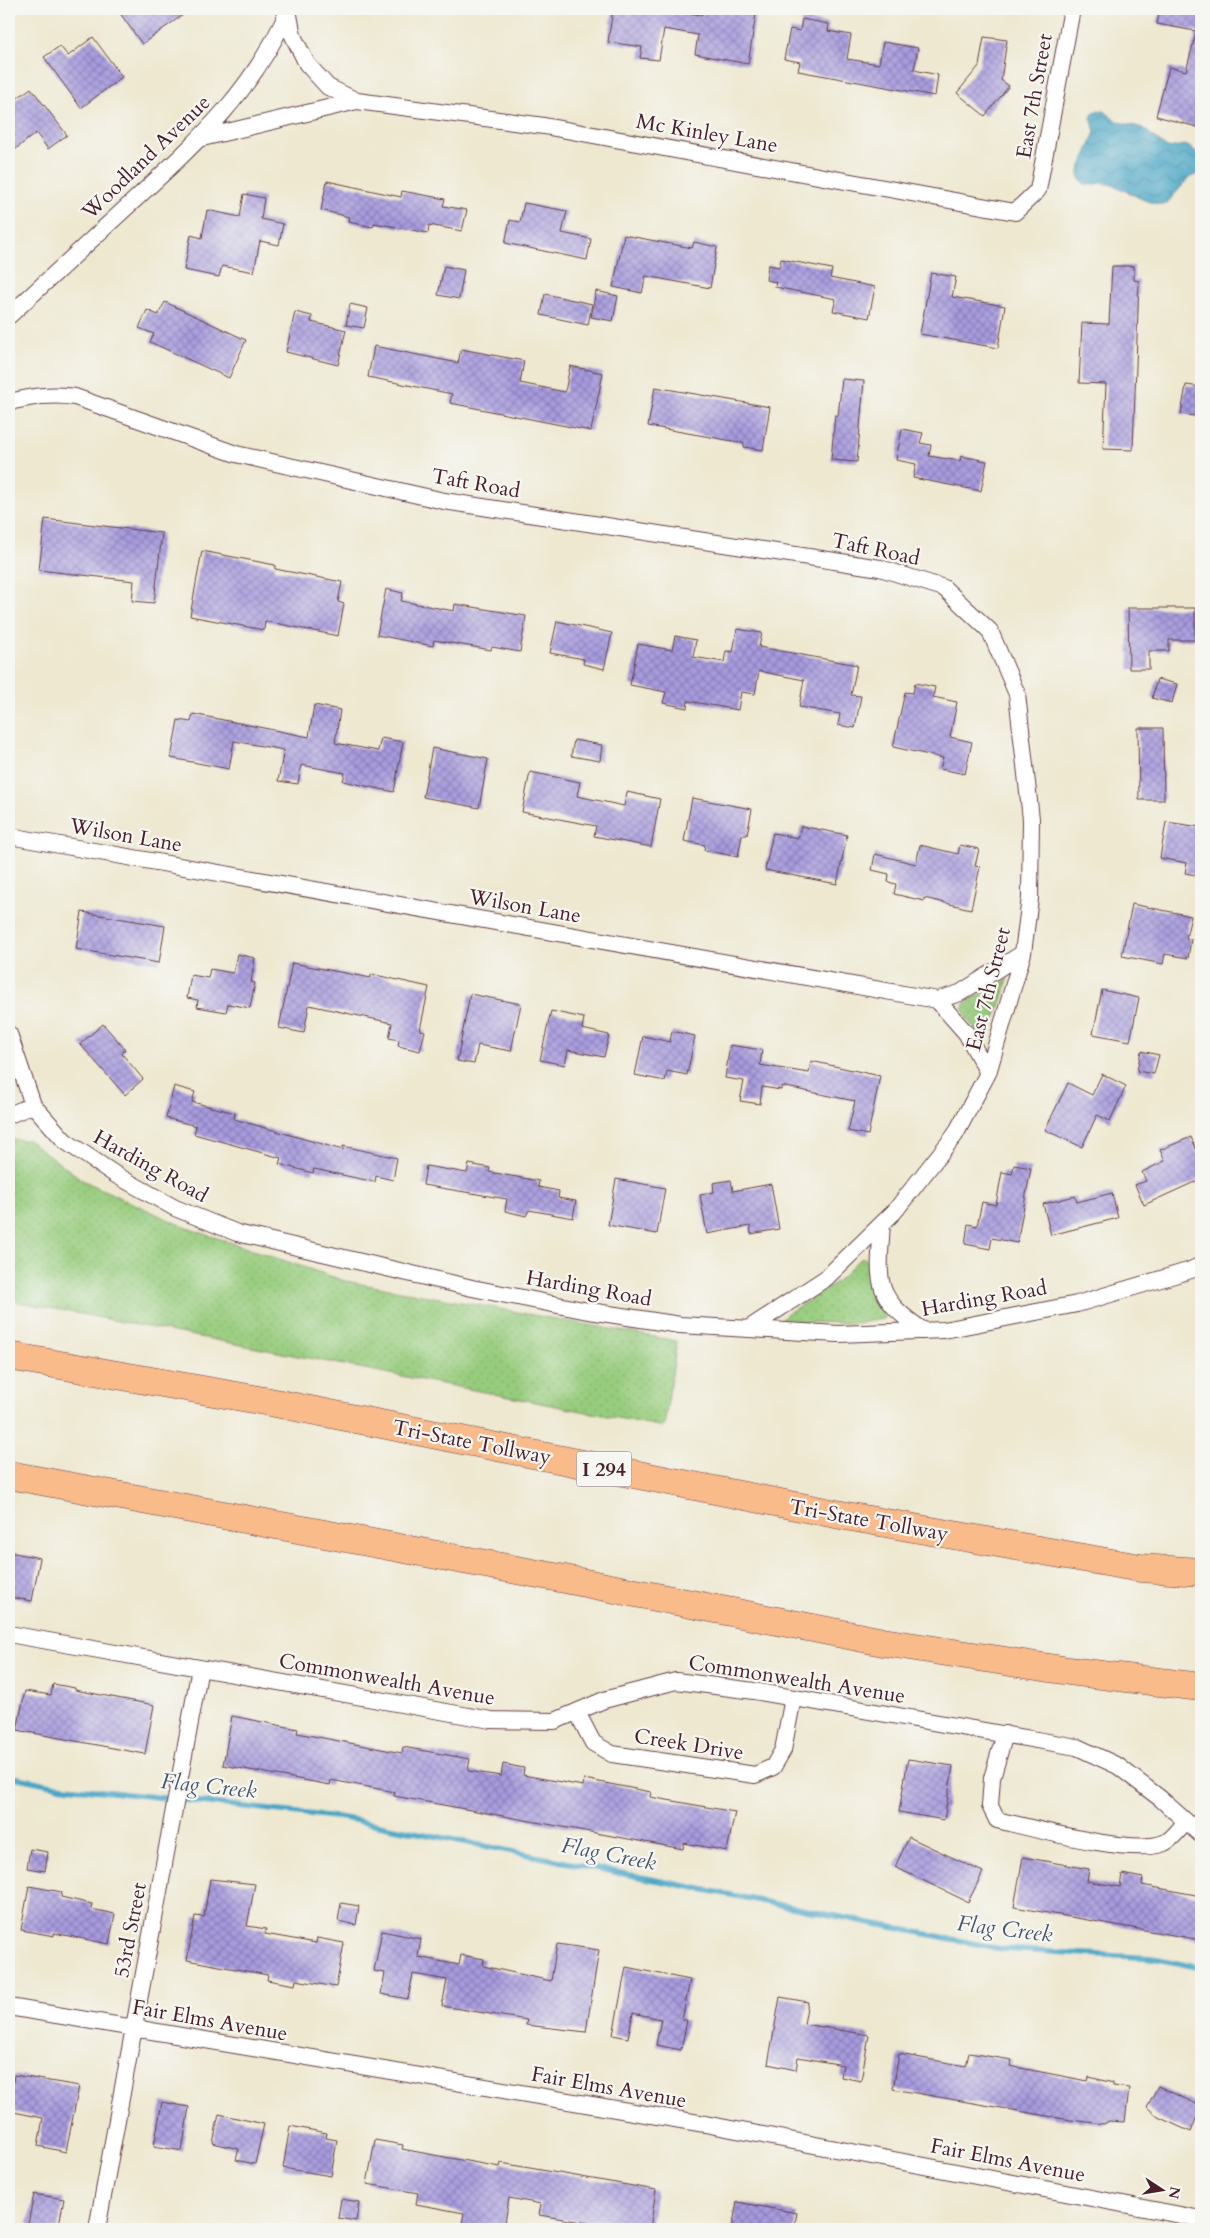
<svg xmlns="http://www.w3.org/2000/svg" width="1210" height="2238" viewBox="0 0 1210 2238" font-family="Cardo,serif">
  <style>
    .grass { fill: url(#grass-dots); stroke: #707654 }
    .water { fill: url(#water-waves); stroke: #496278 }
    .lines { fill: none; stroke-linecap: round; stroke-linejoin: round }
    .stream { stroke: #48a6c6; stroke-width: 5.5 }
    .building { fill: url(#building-cross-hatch) }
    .minor-casing { stroke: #633d44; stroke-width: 18 }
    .motorway-casing { stroke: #633d44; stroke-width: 29 }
    .minor { stroke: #fff; stroke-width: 16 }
    .motorway { stroke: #fabb8b; stroke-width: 28 }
    .labels { text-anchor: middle; stroke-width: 4.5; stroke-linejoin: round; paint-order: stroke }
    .shield { fill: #f6f6f2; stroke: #7e6067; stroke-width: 1 }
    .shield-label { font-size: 20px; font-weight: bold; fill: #4a1f2b }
    .street-label { font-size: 21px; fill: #4a1f2b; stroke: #f6f6f2 }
    .water-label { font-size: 22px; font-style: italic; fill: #495569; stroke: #f6f6f2 }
  </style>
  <defs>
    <pattern id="grass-dots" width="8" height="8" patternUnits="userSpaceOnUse" patternTransform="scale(1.25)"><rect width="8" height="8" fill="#97cc7d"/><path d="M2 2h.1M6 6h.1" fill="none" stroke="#84af6c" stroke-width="1.8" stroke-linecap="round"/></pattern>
    <pattern id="water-waves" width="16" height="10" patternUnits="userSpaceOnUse" patternTransform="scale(1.25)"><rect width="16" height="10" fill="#48a6c6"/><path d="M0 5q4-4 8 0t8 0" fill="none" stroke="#3e87a1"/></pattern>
    <pattern id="building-cross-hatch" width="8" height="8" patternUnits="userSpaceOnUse" patternTransform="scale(1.25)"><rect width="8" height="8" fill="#a79bdf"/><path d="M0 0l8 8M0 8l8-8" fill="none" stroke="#8a7eb5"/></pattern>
  </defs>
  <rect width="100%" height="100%" fill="#f6f6f2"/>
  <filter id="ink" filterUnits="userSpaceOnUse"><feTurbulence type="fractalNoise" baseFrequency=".02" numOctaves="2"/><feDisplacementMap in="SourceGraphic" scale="10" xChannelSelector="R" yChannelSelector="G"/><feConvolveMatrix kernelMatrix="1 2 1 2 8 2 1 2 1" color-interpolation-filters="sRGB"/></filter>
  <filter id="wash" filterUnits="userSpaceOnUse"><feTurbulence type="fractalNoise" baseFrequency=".0096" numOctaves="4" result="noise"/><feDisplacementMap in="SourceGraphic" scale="20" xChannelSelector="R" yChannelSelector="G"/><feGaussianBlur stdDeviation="1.12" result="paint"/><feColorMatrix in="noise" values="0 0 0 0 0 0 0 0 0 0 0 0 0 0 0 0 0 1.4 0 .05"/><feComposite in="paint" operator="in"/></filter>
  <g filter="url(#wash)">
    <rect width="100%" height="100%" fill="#eee8d0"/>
    <path class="grass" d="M1008 979 1003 998 991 1028 988 1031C975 1035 968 1021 963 1010L965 1003Z
      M9 1139 28 1140 84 1181 187 1228 345 1281 677 1341 664 1427 9 1300Z
      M864 1258 867 1260C867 1276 871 1291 879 1305 882 1311 887 1312 884 1319L857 1323 784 1322 782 1318 786 1314C806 1302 826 1291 843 1276 850 1270 856 1259 864 1258Z"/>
    <path class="water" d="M1099 110 1104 111 1119 122 1143 128 1167 148C1191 145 1182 141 1201 157V169L1198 174 1190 177 1166 204C1144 206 1126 187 1104 183 1097 182 1092 187 1085 184 1079 181 1079 177 1079 171L1095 132 1091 117 1094 112Z"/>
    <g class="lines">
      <path class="stream" d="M9 1776 57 1786 344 1818 1002 1949 1153 1958 1201 1968"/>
    </g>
    <g id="blocks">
      <path class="building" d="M117 9H191L142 44Z
        M613 9H660L702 15 703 9H726L756 14 748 64 695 54 698 35 664 29 659 60 640 58 642 47 608 42Z
        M1160 9H1201V32L1157 24Z
        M802 19 829 24 828 31 851 35 847 59 879 64 883 42 918 48 914 70 938 75 935 96 798 71 800 62 784 59 790 29 800 31Z
        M1196 33 1201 34V89L1197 106 1201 107V128L1156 116 1169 67 1186 71Z
        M93 37 122 77 81 108 44 57 60 46 68 56Z
        M984 37 1007 40 1001 80 1009 86 985 116 957 93 979 66Z
        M31 88 67 135 48 149 36 133 9 154V104Z
        M327 181 401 197 402 191 445 199 443 206 467 210 462 231 429 225 428 233 374 223 373 227 348 222 349 217 321 210Z
        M244 194 264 198 261 219 283 224 279 245 260 241 254 272 222 266 219 277 184 270 191 235 202 238 207 210 240 217Z
        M524 203 567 211 562 233 591 239 587 260 505 243 510 220 520 222Z
        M624 235 692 248 694 242 717 247 710 288 646 276 642 293 613 287Z
        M781 259 832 269 830 278 875 287 869 318 833 311 836 299 775 287 776 282 766 280 768 265 779 267Z
        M444 266 464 270 459 299 438 295Z
        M1112 266H1134V280L1139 281 1133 450 1103 449 1106 384 1079 383 1082 323 1109 324Z
        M931 273 956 277 952 297 1005 306 998 348 920 334Z
        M596 291 618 296 613 321 591 317Z
        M545 294 592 304 588 325 541 315Z
        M165 302 246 340 229 378 150 342 154 334 139 328 147 310 158 315Z
        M350 304 368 308 364 328 346 325Z
        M295 312 312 316 311 322 346 330 338 365 286 352Z
        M374 346 458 363 461 349 524 361 520 383 565 392 570 366 603 373 591 431 450 403 452 394 368 377Z
        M842 379 864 381 857 462 831 460 835 415 838 416Z
        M1186 385 1201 387V417L1181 414Z
        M655 387 770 407 763 450 744 447V443L648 426Z
        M902 429 923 433 920 443 931 445 929 456 960 461 961 456 987 461 981 491 913 478 916 464 896 460Z
        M45 519 162 533 154 603 132 601 134 581 39 570Z
        M202 551 275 565V569L342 582 338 602 344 604 338 636 265 621 264 630 190 616Z
        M386 589 403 593 401 601 454 611 455 604 526 616 520 652 492 647 491 650 434 640 433 646 377 635Z
        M1128 608H1195V640H1169V651H1149V669H1129Z
        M557 621 612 633 604 669 583 664 584 659 550 653Z
        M737 629 762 633 759 647 857 665 851 695 861 696 855 728 838 725 840 714 799 707 804 680 759 671 755 694 741 692 738 710 688 701 687 708 663 703 666 692 630 685 638 644 672 650 675 636 696 640 693 657 724 662 726 651 733 652Z
        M1157 679 1177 684 1172 703 1152 698Z
        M915 683 935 687 933 697 957 702 950 737 972 742 965 774 940 769 943 758 893 747 905 692 913 693Z
        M314 705 340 710 335 743 378 751 381 738 403 742 394 792 343 781 345 773 301 765 298 784 278 781 284 750 234 741 229 769 171 758 178 720 191 722 193 714 309 737Z
        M1138 728H1163L1164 800H1139Z
        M574 740 602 745 600 761 571 756Z
        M432 748 488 759 479 808 423 797Z
        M530 772 580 782 577 796 624 806 627 792 660 799 651 847 594 836 596 826 522 812Z
        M692 798 752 809 747 835H742L738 857 704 850 705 845 684 841Z
        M1166 822 1201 827V876L1185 873 1187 863 1160 858Z
        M801 826 847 835 837 884 765 870 773 833 798 838Z
        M920 845 958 854 960 845 979 849 975 866 980 867 971 909 924 898V901L894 894 896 884 888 882 889 874 872 870 875 854 916 864Z
        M1132 904 1191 916 1186 938 1191 939 1188 958 1165 954 1163 964 1122 956Z
        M82 912 165 926 159 963 76 949Z
        M237 954 255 958 251 982 255 983 250 1008 228 1004 226 1012 197 1007 198 1000 187 998 191 975 208 978 210 969 233 973Z
        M292 963 371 978V974L429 987 420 1030 425 1031 420 1051 398 1046 399 1040 389 1038 392 1023 309 1005 304 1033 279 1028Z
        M1102 990 1139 998 1130 1041 1093 1034Z
        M470 994 521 1004 511 1051 478 1045 474 1064 457 1061Z
        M551 1011 584 1018 582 1029 609 1035 604 1057 568 1050 565 1065 540 1060Z
        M103 1024 125 1049 122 1054 143 1079 125 1095 80 1044Z
        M672 1031 695 1036 687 1075 667 1071 665 1081 635 1075 643 1036 670 1042Z
        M730 1045 762 1050 760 1065 809 1073 811 1061 880 1076 868 1135 848 1131 855 1101 781 1086V1090L762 1087 760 1104 740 1101 744 1081 725 1078Z
        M1141 1051 1159 1055 1154 1074 1137 1071Z
        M1102 1074 1126 1086 1110 1121 1097 1115 1082 1147 1045 1130 1068 1083 1092 1095Z
        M174 1086 195 1092 192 1102 235 1113 234 1119 343 1150V1146L397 1158 393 1180 376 1176 375 1182 314 1169 313 1173 279 1164 281 1158 194 1134 196 1126 166 1118Z
        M1191 1137 1201 1160V1179L1144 1205 1135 1185 1146 1181 1142 1172 1165 1161 1160 1150Z
        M469 1164 490 1168 489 1172 539 1181 538 1187 559 1191 558 1198 576 1201 573 1218 529 1210 526 1216 505 1211 507 1199 423 1185 426 1166 467 1173Z
        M1014 1165 1031 1168 1017 1243 992 1238 990 1249 965 1244 968 1224 977 1226 982 1202 996 1205 1002 1172 1012 1174Z
        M616 1179 665 1188 657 1234 608 1225Z
        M731 1180 733 1191 771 1184 779 1229 751 1234 750 1226 707 1234 700 1195 714 1192 713 1183Z
        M1112 1193 1118 1218 1051 1235 1043 1204 1075 1196 1077 1202Z
        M9 1552 40 1558 32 1601 9 1597Z
        M53 1684 75 1688V1690L154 1705 145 1754 17 1730 25 1691 51 1695Z
        M232 1716 298 1729 297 1733 402 1753 403 1747 470 1759 468 1771 501 1776 503 1764 524 1768 523 1775 583 1786 584 1779 651 1792 650 1797 735 1812 727 1851 684 1843 683 1849 394 1796 395 1792 331 1780 330 1785 223 1765Z
        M908 1759 953 1766 944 1820 899 1812Z
        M909 1837 983 1872 968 1902 895 1867Z
        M30 1849 48 1852 45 1871 27 1868Z
        M1023 1857 1089 1869 1087 1881 1120 1887 1122 1874 1143 1878 1142 1885 1201 1896V1940L1014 1907Z
        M210 1879 255 1884 247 1926 266 1929 265 1934 316 1943 317 1938 344 1943 336 1987 296 1980 295 1985 267 1980 268 1975 187 1960 195 1916 204 1917Z
        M29 1886 62 1892 61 1897 92 1904 91 1909 115 1914 109 1944 54 1933V1936L21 1930Z
        M341 1903 359 1906 356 1925 338 1921Z
        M382 1931 421 1939 418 1957 459 1965 461 1955 484 1959 483 1966 551 1981 557 1944 599 1950 586 2032 526 2025 527 2020 442 2006 447 1980 413 1974 408 1999 381 1994 385 1973 374 1971Z
        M626 1967 690 1980 682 2020H687L681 2050 656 2045 661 2019 633 2013 628 2038 613 2035Z
        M780 1997 808 2002 804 2024 869 2035 861 2081 841 2077 843 2065 798 2057 796 2070 768 2064Z
        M969 2053 1012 2060 1010 2066 1088 2081 1089 2077 1113 2083V2086L1129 2088 1125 2122 1109 2121 1104 2124 1070 2120 893 2089 899 2054 966 2066Z
        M14 2075 79 2086 66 2152 38 2146 43 2118 9 2111V2082L13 2083Z
        M1158 2086 1201 2106 1191 2132 1158 2117 1147 2107Z
        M162 2102 189 2107 182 2151 154 2146Z
        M219 2114 264 2124 255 2164 236 2160 239 2149 213 2143Z
        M290 2126 327 2133 326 2138 337 2140 331 2176 283 2168Z
        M375 2140 403 2145 402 2149 450 2158 500 2167 501 2163 656 2190 650 2229H624L539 2215 541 2204 509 2198 504 2229H461L464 2213 416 2204 418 2193 367 2184Z
        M34 2194 64 2199 58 2229H27Z
        M341 2199 359 2202 356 2221 338 2218Z
        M737 2202 797 2213 794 2229H732Z"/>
    </g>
  </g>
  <g filter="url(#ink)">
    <use href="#blocks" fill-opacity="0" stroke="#633d44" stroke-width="1"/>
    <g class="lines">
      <g class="minor-casing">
        <path id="minor" d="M288 10 293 36 307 64 328 87 357 101 544 126 1015 212 1038 190 1072 9
          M202 138 357 101
          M9 316C49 279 89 242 129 205 194 145 253 93 289 9
          M9 402C32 397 51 393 75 397L236 454 444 501 880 568 944 588 990 631 1017 694 1031 819 1030 898 1023 953 988 1073 955 1135 894 1212 826 1278 751 1327
          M9 836 937 1000 960 993 1023 953
          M937 1000 966 1033 988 1073
          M9 1034 33 1105
          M9 1115 33 1105 65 1141 116 1175 175 1208 237 1233 472 1288 583 1310 680 1325 838 1334 944 1330 1077 1304 1191 1270 1201 1265
          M882 1224C878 1282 873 1297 924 1331
          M9 1634 491 1720 555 1721 604 1700 676 1681 754 1691 1077 1747 1118 1766 1161 1799 1201 1835
          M577 1712 593 1743 612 1754 755 1775 773 1767 783 1750 793 1698
          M1005 1734 992 1778 990 1806 997 1820C1032 1828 1133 1856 1164 1843 1172 1840 1180 1828 1186 1822
          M9 2007 705 2124 1201 2219
          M97 2229 200 1668"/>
      </g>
      <g class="motorway-casing">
        <path id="motorway" d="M9 1356 270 1402 846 1516 1140 1568 1201 1572
          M9 1475 565 1579 883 1642 1069 1671 1201 1687"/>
      </g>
      <use href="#minor" class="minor"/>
      <use href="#motorway" class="motorway"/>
    </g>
  </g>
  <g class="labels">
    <rect class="shield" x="576.5" y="1451.5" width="55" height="35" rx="4"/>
    <g class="shield-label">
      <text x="604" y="1476">I 294</text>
    </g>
    <g class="street-label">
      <text transform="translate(1034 96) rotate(-80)" y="7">East 7th Street</text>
      <text transform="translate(707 133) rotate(10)" y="7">Mc Kinley Lane</text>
      <text transform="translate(146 157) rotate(-44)" y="7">Woodland Avenue</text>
      <text transform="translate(476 483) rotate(10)" y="7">Taft Road</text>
      <text transform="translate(876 549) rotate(12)" y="7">Taft Road</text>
      <text transform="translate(126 835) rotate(10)" y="7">Wilson Lane</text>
      <text transform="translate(525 906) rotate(10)" y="7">Wilson Lane</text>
      <text transform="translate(988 989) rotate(-76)" y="7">East 7th Street</text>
      <text transform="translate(151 1166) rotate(29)" y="7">Harding Road</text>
      <text transform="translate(589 1288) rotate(10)" y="7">Harding Road</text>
      <text transform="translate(984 1298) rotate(-10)" y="7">Harding Road</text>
      <text transform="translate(472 1442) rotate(11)" y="7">Tri-State Tollway</text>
      <text transform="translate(869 1520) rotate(10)" y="7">Tri-State Tollway</text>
      <text transform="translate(387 1679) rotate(10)" y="7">Commonwealth Avenue</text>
      <text transform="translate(797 1679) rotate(9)" y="7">Commonwealth Avenue</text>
      <text transform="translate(689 1744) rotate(9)" y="7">Creek Drive</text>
      <text transform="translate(130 1930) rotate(-79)" y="7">53rd Street</text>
      <text transform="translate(210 2020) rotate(10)" y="7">Fair Elms Avenue</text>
      <text transform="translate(609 2087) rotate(10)" y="7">Fair Elms Avenue</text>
      <text transform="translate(1008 2160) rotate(11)" y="7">Fair Elms Avenue</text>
    </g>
    <g class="water-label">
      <text transform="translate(209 1785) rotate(6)" y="8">Flag Creek</text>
      <text transform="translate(609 1853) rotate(11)" y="8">Flag Creek</text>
      <text transform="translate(1005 1928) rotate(7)" y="8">Flag Creek</text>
    </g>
  </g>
  <rect width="1210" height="2238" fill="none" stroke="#f6f6f2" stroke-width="30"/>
  <g transform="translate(1162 2190) rotate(102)" stroke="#f6f6f2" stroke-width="4" paint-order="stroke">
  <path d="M0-4L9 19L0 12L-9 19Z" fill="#4a1f2b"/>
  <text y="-8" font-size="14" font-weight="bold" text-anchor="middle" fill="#4a1f2b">N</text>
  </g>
</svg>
